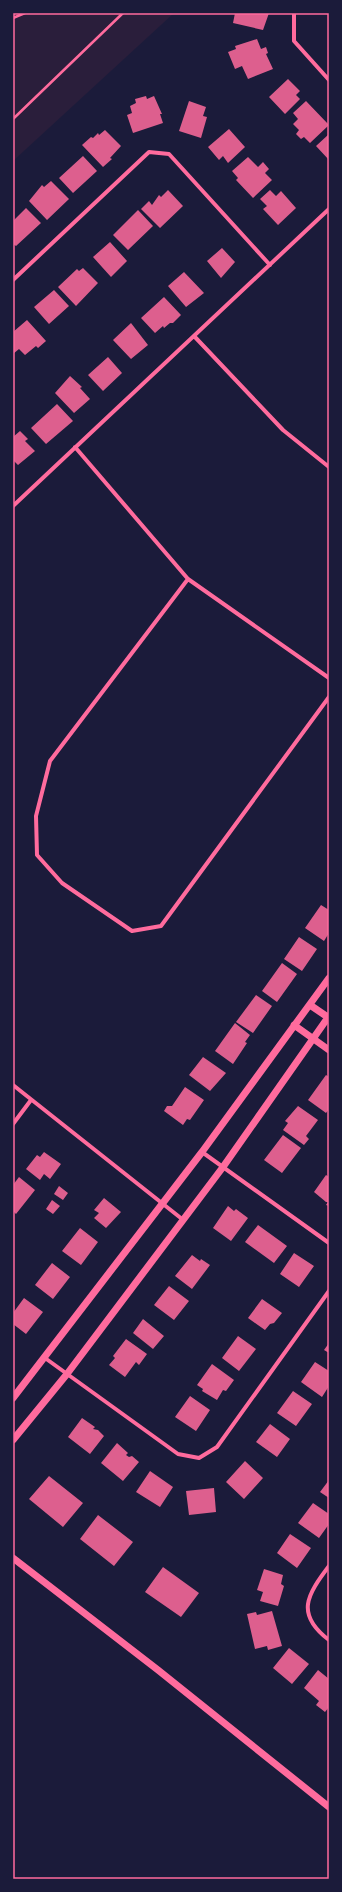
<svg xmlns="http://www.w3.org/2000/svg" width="342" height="1892" viewBox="0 0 342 1892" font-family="'PT Sans',sans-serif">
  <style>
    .green { fill: #2a1e3b }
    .building { fill: #dd5f8e }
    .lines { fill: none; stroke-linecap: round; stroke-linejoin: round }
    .path { stroke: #ff6b9d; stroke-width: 2.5 }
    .minor { stroke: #ff6b9d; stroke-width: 4 }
    .tertiary { stroke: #ff6b9d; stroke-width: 7 }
    .neatline { fill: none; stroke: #ff6b9d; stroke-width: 1.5 }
  </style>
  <rect width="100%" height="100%" fill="#1b1b3a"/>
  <path class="green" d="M13 13H174L13 161Z"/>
  <path class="building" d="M235 13H269L263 30 233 23Z
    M257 39 261 49 266 47 268 53 266 54 273 69 248 79 242 66 235 69 228 52 236 49 235 46Z
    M288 79 300 91 296 95 300 99 285 114 269 97Z
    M146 96 147 99 154 96 162 114H160L163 123 133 133 127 115 132 113 130 106 136 103 135 99Z
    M189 101 206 107 203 116 207 117 201 138 179 131Z
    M306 101 329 125 310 143 304 137 301 139 296 134 299 130 293 124 298 119 293 113Z
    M229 129 245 147 228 163 223 156 219 160 208 147Z
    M105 130 121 146 110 158 112 159 103 167 82 145 91 137 93 138 98 133 99 135Z
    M329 134V160L316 146Z
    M83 156 97 171 73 193 59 178Z
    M248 157 258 167 263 162 269 169 265 173 272 180 253 198 236 180 238 178 232 171Z
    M51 181 69 199 47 220 29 201 42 185 44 187Z
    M168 190 183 206 160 228 141 209 149 201 152 205 159 195 161 197Z
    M270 190 276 196 281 191 296 208 278 225 263 209 267 206 260 199Z
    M26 208 41 223 16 246 13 244V221Z
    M138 210 153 226 128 250 113 235Z
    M110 242 127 261 111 277 93 257Z
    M222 248 235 262 221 278 207 261Z
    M83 268 98 283 76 306 58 287 77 269 79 271Z
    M184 272 204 293 186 307 168 286Z
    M54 290 69 306 49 324 34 307Z
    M164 297 181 315 173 323H170L164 328 163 326 155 333 141 318Z
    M27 320 46 341 38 348 36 346 25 355 19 349 13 354V332Z
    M131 323 148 345 131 359 113 340Z
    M108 357 122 373 103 391 88 375Z
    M70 376 82 387 80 388 90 399 74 413 55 393Z
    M57 404 73 421 46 444 31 428Z
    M20 431 28 439 25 441 35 451 18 465 13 460V437Z
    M321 905 329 910V933L324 941 305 928Z
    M299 937 317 949 302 971 284 959Z
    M282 963 297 974 277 1002 262 991Z
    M256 995 272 1006 253 1033 236 1022Z
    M235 1023 250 1035 245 1042 247 1043 233 1064 215 1051Z
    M203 1057 226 1073 210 1091 189 1075Z
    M326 1075 329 1077V1109L326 1113 308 1100Z
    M185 1087 204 1100 190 1120 187 1119 183 1125 164 1111 167 1106H172Z
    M298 1106 318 1120 306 1136 309 1139 304 1145 283 1130 288 1123 285 1121Z
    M283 1135 301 1148 282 1173 264 1160Z
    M44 1152 61 1164 50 1179 44 1174 40 1180 26 1169 37 1155 40 1157Z
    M326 1175 329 1177V1206L326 1205 328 1202H326L314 1192Z
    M19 1177 35 1190 16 1214 13 1211V1185Z
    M59 1186 68 1193 63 1200 54 1194Z
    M104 1198 121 1212 106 1228 94 1218 99 1213 94 1210Z
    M52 1200 60 1206 53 1214 46 1209Z
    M228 1206 234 1211 236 1209 248 1218 231 1241 213 1228Z
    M258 1225 287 1246 274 1263 245 1242Z
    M80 1228 98 1242 81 1265 62 1251Z
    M294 1253 314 1266 299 1287 280 1274Z
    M192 1255 200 1261 201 1259 210 1265 192 1289 175 1276Z
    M52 1263 70 1277 53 1299 35 1285Z
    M169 1286 189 1301 174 1320 154 1305Z
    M24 1298 43 1312 26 1334 13 1324V1313Z
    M262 1299 282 1313 274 1323 270 1324 265 1330 248 1318Z
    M143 1319 164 1336 153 1349 133 1333Z
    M238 1336 256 1349 239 1371 222 1358Z
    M126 1339 147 1354 139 1365 136 1362 125 1377 109 1365 115 1358 113 1356Z
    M329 1343V1353L324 1350Z
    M315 1362 329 1371V1386L322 1397 301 1382Z
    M212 1364 234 1380 226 1391 223 1390 217 1400 202 1391 203 1389 197 1385Z
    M293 1391 312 1404 296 1426 277 1413Z
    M190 1396 210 1410 196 1431 175 1417Z
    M82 1418 95 1427 93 1429 98 1430 104 1436 90 1454 68 1437Z
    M270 1424 290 1439 277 1457 256 1442Z
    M117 1443 128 1453 126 1455 129 1457 132 1456 139 1462 123 1481 101 1463Z
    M245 1461 263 1478 244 1499 226 1482Z
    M150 1471 173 1487 160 1507 136 1492Z
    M49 1476 83 1503 63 1527 29 1499Z
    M329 1480V1498L320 1492Z
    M214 1488 216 1512 189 1515 186 1491Z
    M313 1503 329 1514V1524L319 1538 298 1523Z
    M98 1515 133 1542 114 1566 80 1539Z
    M290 1534 311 1548 297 1568 277 1553Z
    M163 1567 199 1593 181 1617 145 1592Z
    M264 1569 283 1575 281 1584 284 1586 278 1606 260 1601 263 1592 257 1590Z
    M272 1611 282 1646 268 1650 267 1646 255 1649 247 1614 256 1612 257 1615Z
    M289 1648 309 1664 292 1684 273 1668Z
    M318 1670 329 1679V1707L325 1712 316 1705 319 1701 304 1688Z"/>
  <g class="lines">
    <path class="path" d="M13 18 25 13
      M13 119 123 13"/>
    <path class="minor" d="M294 13V41L329 80
      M13 280 149 152 169 154 270 265
      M194 336 283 430 329 467
      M75 447 188 579 329 678
      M13 506 329 209
      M188 579 50 761 36 816 37 855 62 883 132 931 161 926 329 697
      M13 1085 182 1219
      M13 1124 31 1100
      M202 1152 329 1243
      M45 1358 178 1454 199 1458 217 1447 329 1291
      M329 1566C307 1595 295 1614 329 1640"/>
    <path class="tertiary" d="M310 1005 329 1018
      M294 1025 329 1050
      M13 1398 202 1152 329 978
      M13 1440 67 1374 223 1167 329 1016
      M13 1558 158 1670 329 1807"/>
  </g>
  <rect width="342" height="1892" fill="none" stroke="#1b1b3a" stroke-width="28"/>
  <rect x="14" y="14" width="314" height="1864" class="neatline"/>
</svg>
